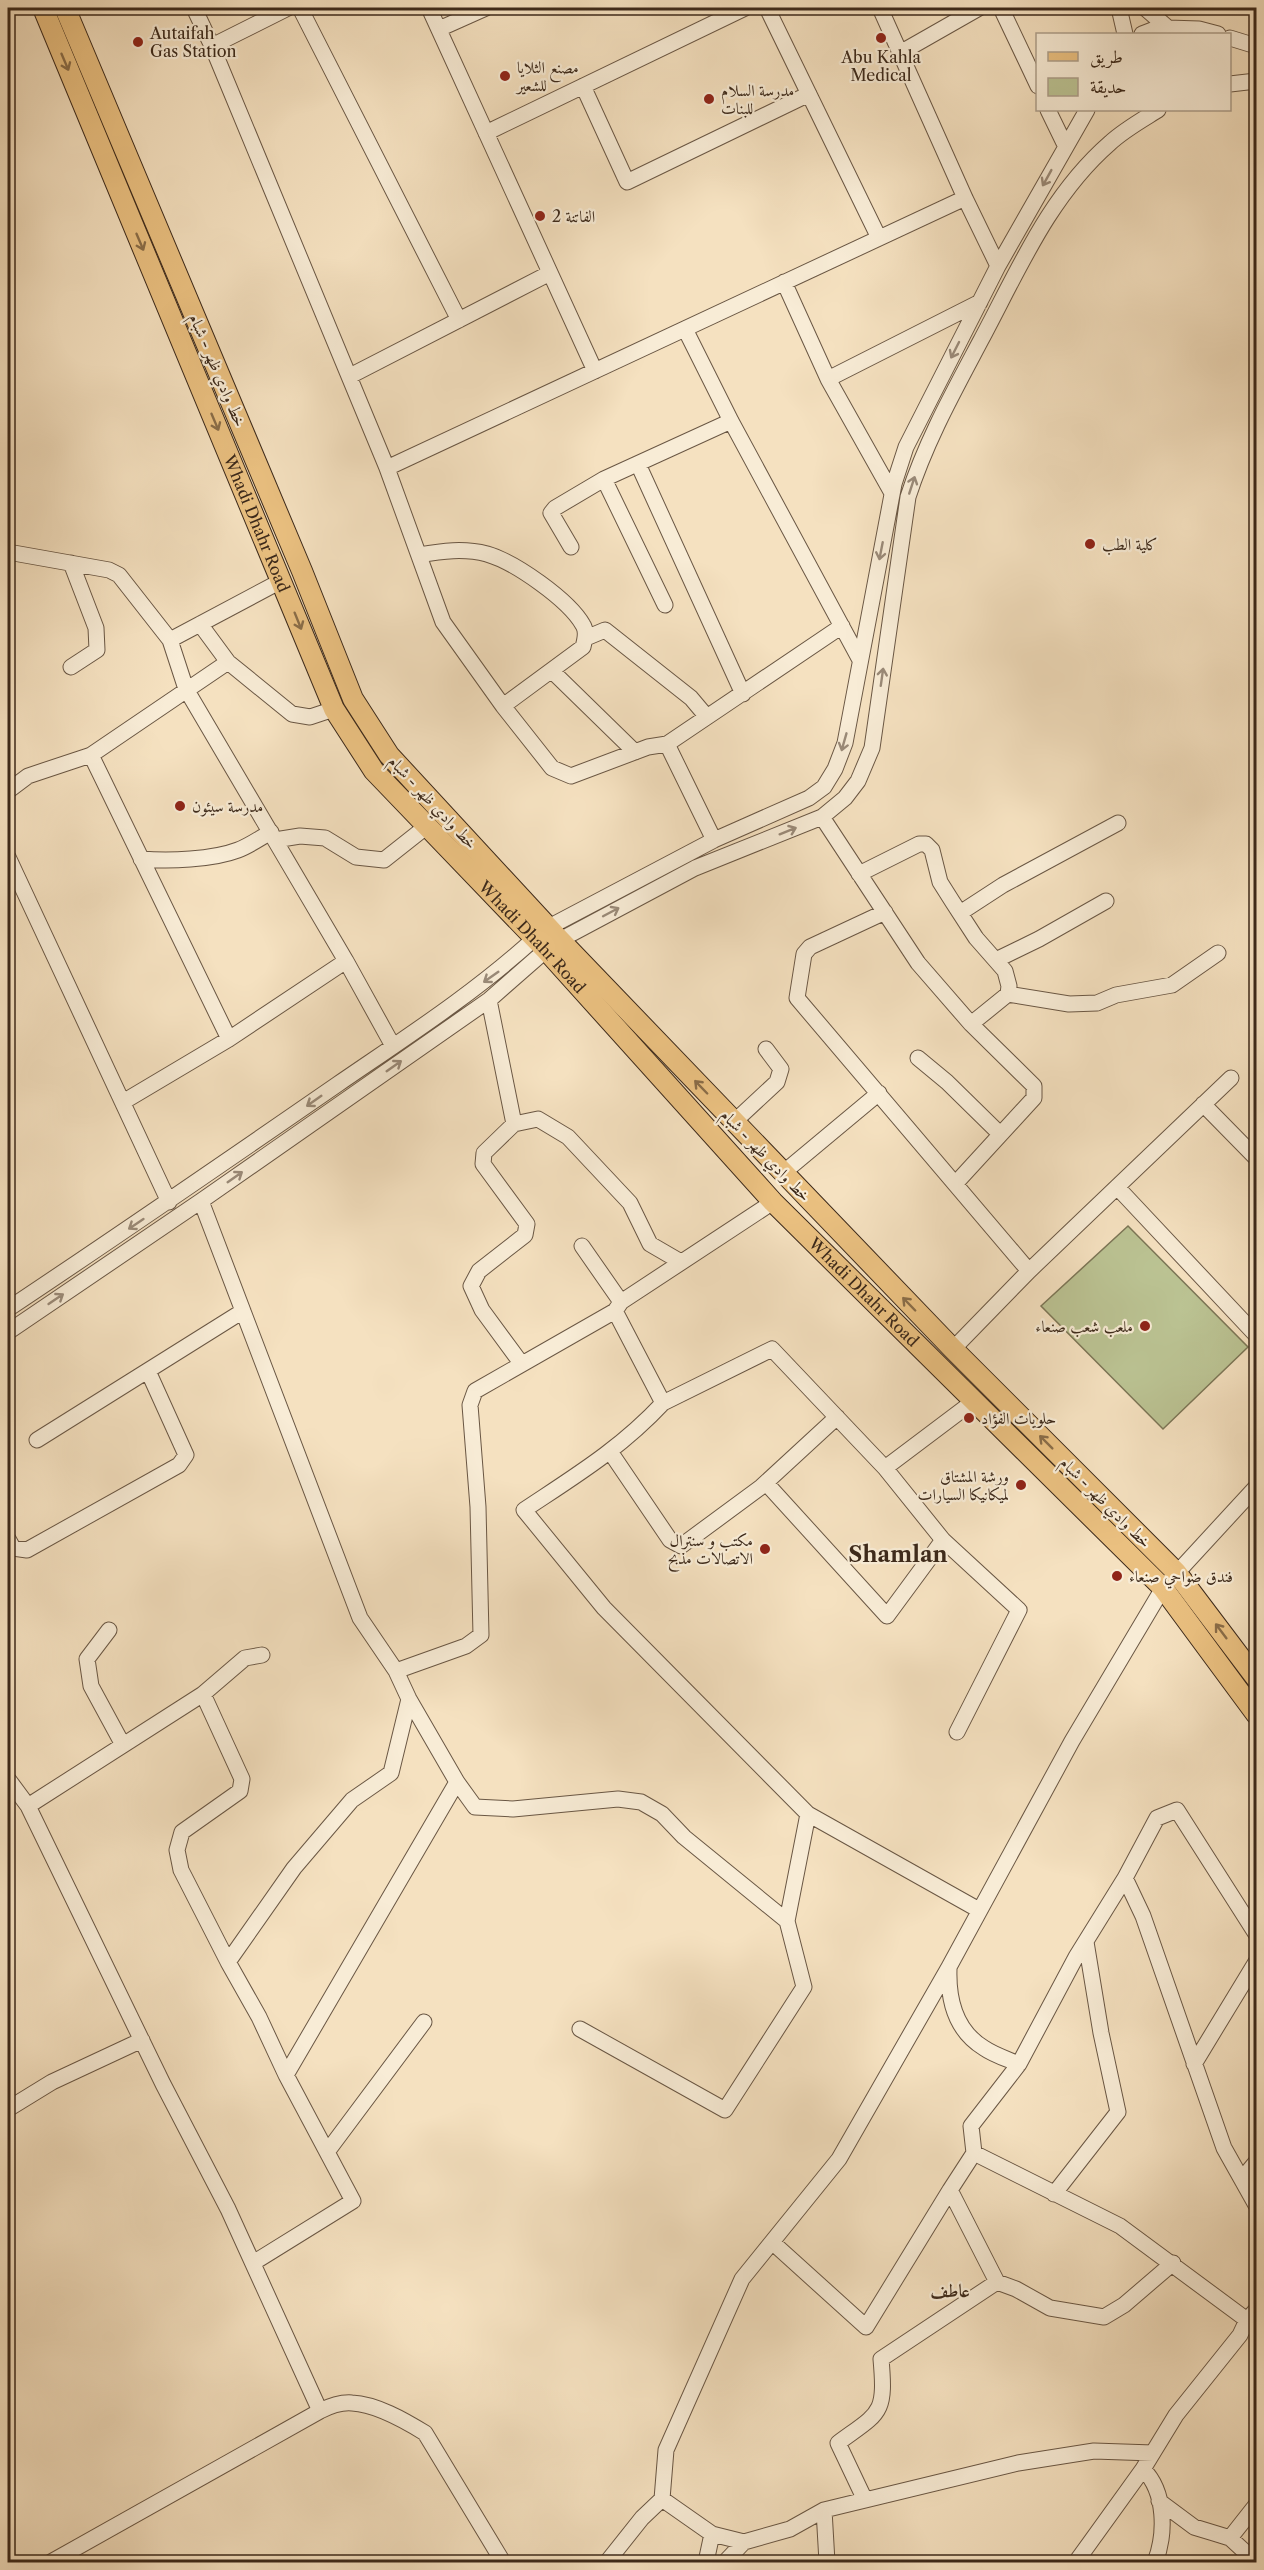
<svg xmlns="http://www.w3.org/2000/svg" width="1264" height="2570" viewBox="0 0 1264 2570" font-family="'Libre Caslon Text',Amiri,serif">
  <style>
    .green { fill: #bbc393; stroke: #7c7656; stroke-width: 1.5 }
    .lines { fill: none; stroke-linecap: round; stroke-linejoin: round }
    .minor-casing { stroke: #6a5744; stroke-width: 17 }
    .major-casing { stroke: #3c291a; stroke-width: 22 }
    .minor { stroke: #f8ecd6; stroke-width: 15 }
    .major { stroke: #eac080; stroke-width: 20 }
    .oneway { stroke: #8a6d48 }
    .oneway2 { stroke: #9a8a78 }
    .poi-dot { fill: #8f2418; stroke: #f8ecd6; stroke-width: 2 }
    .labels { text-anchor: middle; stroke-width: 4.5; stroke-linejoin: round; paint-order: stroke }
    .poi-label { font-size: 16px; fill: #3c291a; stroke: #f8ecd6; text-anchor: start }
    .street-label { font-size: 16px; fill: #3c291a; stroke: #f8ecd6 }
    .neighbourhood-label { font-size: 18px; font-weight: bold; fill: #3c291a; stroke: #f8ecd6 }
    .district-label { font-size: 22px; font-weight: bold; fill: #3c291a; stroke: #f8ecd6 }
  </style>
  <rect width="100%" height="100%" fill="#f5e1c0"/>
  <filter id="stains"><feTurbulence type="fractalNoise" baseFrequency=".00333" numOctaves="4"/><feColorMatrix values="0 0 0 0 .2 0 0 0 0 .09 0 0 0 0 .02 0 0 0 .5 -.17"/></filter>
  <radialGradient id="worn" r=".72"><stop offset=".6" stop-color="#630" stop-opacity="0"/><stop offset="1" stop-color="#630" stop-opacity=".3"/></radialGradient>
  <path class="green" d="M1128 1226 1248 1347 1163 1429 1041 1306Z"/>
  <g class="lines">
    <g class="minor-casing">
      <path id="minor" d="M194 8 212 46 387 468 443 622 503 706 552 768 571 776 648 747 667 744 842 626
        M300 8 459 320
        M429 8 595 371
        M767 8 879 238
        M880 8 965 198 998 266
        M1001 8 1038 86
        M1119 8 1125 34
        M1145 8 1168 28 1199 29 1218 34
        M439 29 486 8
        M1142 34 1155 29 1172 30
        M1230 38 1256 46
        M212 46 288 8
        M900 53 979 8
        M1230 84 1256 81
        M583 86 627 182 809 94
        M1048 110 1065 145
        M486 133 745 8
        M784 282 828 379 980 302
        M685 329 731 421 860 660
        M350 376 550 273
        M828 379 892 493
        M638 464 743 694
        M387 468 965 198
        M604 479 665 605
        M571 547 551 513 555 508 604 479 731 421
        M8 552 109 570 119 575 170 640 186 689 346 961 393 1046
        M419 555C442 551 464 548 487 554 515 562 569 600 583 625 587 631 585 640 583 647L503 706
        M71 563 96 628 97 650 71 667
        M200 624 228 662 292 714 310 717 334 709
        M586 638 605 630 691 698 707 717
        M170 640 281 581
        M552 671 635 752
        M667 744 714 840
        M91 755 229 1039
        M8 791 28 776 91 755 228 662
        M822 817 918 963 971 1024 1034 1086V1098L956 1183
        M275 840 300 836 325 838 356 857 384 860 427 826
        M8 857 169 1202
        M141 859C169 861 212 860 238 850 249 846 260 838 271 832
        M859 874 919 844H926L932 850 940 882 952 901 976 938 1005 971 1009 986 1008 994 971 1024
        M885 912 810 947 804 954 797 998 1029 1271
        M960 913 1003 885 1118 823
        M549 927 714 840 809 798 824 787 835 769 845 743 894 484 906 447 998 266 1087 110
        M560 940 695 868 822 817 845 798 858 781 872 748 908 497C926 441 954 391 981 340 1018 271 1049 196 1110 143 1124 130 1142 120 1158 110
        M996 960 1039 939 1106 901
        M1008 994 1069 1004 1097 1003 1116 995 1172 985 1218 953
        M489 1000 514 1124
        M918 1058 947 1082 1000 1134
        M123 1102 229 1039 346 961
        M1203 1104 1256 1158
        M734 1122 777 1082 781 1069 766 1049
        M783 1173 879 1093
        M1117 1187 1256 1335
        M201 1201 360 1618 396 1671 409 1699 457 1782 286 2075 259 2017 228 1962 294 1868 352 1800 391 1773 409 1699
        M773 1202 621 1302 615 1311 663 1403C620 1449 575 1476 524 1510L604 1608 808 1814 979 1910
        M582 1246 621 1302
        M8 1309C119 1235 228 1160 338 1084 405 1038 475 993 535 938
        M8 1332 201 1201 489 1000 546 950
        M953 1349 1029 1271 1231 1078
        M521 1363 482 1310 471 1286 479 1271 525 1235 527 1224 483 1164 484 1153 514 1124 538 1119 568 1137 630 1203 650 1244 681 1262
        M663 1403 772 1349 885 1468 974 1401
        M37 1440 243 1311
        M611 1453 670 1540 681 1546 761 1487 837 1417
        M766 1483 887 1616 943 1540 885 1468
        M8 1539 13 1548 27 1550 179 1465 186 1455 148 1371
        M943 1540 1019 1610 957 1732
        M109 1630 87 1659 91 1686 123 1745
        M396 1671 466 1646 481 1635 478 1507 470 1405 475 1391 615 1311
        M203 1694 245 1658 262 1655
        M8 1779 28 1806
        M457 1782 475 1807 513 1809 618 1799 641 1802 662 1814 684 1837 787 1921
        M1125 1878 1076 1957 1019 2064 971 2126 974 2153 1120 2226 1247 2320
        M1256 1934 1177 1810 1157 1818 1125 1878 1143 1916 1224 2148 1256 2205
        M228 1962 181 1870 177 1850 182 1832 240 1791 242 1779 203 1694 28 1806 163 2084 228 2209 320 2411
        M949 1969C948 2000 956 2031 984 2048 994 2055 1007 2059 1019 2064
        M580 2029 725 2110 804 1987 787 1921 808 1814
        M1194 2064 1256 1962
        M8 2109 52 2082 142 2040
        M327 2152 424 2022
        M974 2153 950 2190 997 2282
        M1242 2179 1256 2162
        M1054 2194 1118 2112 1101 2033 1086 1942
        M772 2242 866 2327 950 2190
        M253 2263 353 2201 286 2075
        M1153 2453 1094 2451 1018 2463 824 2510 790 2529 744 2542 712 2534 662 2499 666 2450 742 2279 839 2159 949 1967 1072 1741 1163 1588 1256 1487
        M1143 2469C1166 2492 1166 2534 1155 2562
        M865 2500 838 2443C880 2412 886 2415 881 2359L997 2282 1016 2289 1050 2308 1104 2317 1124 2305 1173 2263
        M1159 2501 1194 2527 1230 2538
        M1256 2505 1230 2538 1256 2562
        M824 2510 827 2562
        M51 2562 320 2411C330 2406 340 2402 352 2403 376 2404 404 2420 425 2433L503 2562
        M607 2562 642 2518 662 2499
        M706 2562 712 2534
        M725 2562 744 2542
        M1076 2562 1143 2469 1176 2415 1240 2335 1247 2320 1256 2310"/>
    </g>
    <g class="major-casing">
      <g id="major">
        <path id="s1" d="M43 8 334 709 374 771 546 950 773 1202 1163 1588 1256 1714"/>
        <path d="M65 8 302 571 353 699 389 755 560 940 953 1349 1176 1572 1256 1678"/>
      </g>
    </g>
    <use href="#minor" class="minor"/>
    <use href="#major" class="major"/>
  </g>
  <defs><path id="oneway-shaft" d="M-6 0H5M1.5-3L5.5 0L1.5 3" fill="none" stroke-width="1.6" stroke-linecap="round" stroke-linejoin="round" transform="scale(1.5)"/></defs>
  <g class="oneway">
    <use href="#oneway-shaft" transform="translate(65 62) rotate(67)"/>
    <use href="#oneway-shaft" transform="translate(140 242) rotate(67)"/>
    <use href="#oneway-shaft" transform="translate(215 422) rotate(67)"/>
    <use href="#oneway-shaft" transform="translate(298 621) rotate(68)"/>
    <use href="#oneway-shaft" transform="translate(701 1087) rotate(-134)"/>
    <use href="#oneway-shaft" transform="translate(909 1304) rotate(-134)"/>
    <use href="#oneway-shaft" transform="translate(1046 1442) rotate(-135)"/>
    <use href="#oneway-shaft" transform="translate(1221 1631) rotate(-127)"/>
  </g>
  <g class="oneway2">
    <use href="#oneway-shaft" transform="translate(1047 178) rotate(119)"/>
    <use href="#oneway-shaft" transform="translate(955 350) rotate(117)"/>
    <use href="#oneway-shaft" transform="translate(912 485) rotate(-72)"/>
    <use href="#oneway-shaft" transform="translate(881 551) rotate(101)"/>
    <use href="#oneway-shaft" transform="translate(882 677) rotate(-82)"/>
    <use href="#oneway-shaft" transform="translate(844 742) rotate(106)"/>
    <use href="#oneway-shaft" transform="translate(788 831) rotate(-22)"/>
    <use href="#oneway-shaft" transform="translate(611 912) rotate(-28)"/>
    <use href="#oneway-shaft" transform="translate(491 977) rotate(145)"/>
    <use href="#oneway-shaft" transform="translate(394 1066) rotate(-35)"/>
    <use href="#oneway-shaft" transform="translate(314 1101) rotate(145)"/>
    <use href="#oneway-shaft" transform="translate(235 1177) rotate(-35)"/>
    <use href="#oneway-shaft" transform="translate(136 1224) rotate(146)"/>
    <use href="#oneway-shaft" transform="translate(56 1299) rotate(-34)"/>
  </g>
  <g class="poi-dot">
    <circle cx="881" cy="38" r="6"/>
    <circle cx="138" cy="42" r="6"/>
    <circle cx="505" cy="76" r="6"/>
    <circle cx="709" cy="99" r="6"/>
    <circle cx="540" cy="216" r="6"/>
    <circle cx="1090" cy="544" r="6"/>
    <circle cx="180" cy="806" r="6"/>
    <circle cx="1145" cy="1326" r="6"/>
    <circle cx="969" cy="1418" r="6"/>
    <circle cx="1021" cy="1485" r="6"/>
    <circle cx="765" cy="1549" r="6"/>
    <circle cx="1117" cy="1576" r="6"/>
  </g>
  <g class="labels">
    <g class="poi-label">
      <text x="150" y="39">Autaifah<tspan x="150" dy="18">Gas Station</tspan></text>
      <text x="881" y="63" text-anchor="middle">Abu Kahla<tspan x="881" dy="18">Medical</tspan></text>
      <text x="517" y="73">مصنع الثلايا<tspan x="517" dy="18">للشعير</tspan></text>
      <text x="721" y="96">مدرسة السلام<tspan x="721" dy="18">للبنات</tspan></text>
      <text x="552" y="222">الفاتنة 2</text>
      <text x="1102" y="550">كلية الطب</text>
      <text x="192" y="812">مدرسة سيئون</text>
      <text x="1133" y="1332" text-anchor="end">ملعب شعب صنعاء</text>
      <text x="981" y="1424">حلويات الفؤاد</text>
      <text x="1009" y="1482" text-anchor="end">ورشة المشتاق<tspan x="1009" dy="18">لميكانيكا السيارات</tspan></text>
      <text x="753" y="1546" text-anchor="end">مكتب و سنترال<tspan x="753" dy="18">الاتصالات مذبح</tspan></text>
      <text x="1129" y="1582">فندق ضواحي صنعاء</text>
    </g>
    <g class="street-label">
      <text transform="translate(218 370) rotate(67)" y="6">خط وادي ظهر - شبام</text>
      <text dy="6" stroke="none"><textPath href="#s1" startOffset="558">Whadi Dhahr Road</textPath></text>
      <text transform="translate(433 802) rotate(47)" y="6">خط وادي ظهر - شبام</text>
      <text dy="6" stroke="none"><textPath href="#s1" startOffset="1062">Whadi Dhahr Road</textPath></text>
      <text transform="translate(766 1155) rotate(46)" y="6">خط وادي ظهر - شبام</text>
      <text dy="6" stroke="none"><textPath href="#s1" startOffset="1548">Whadi Dhahr Road</textPath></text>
      <text transform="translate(1106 1502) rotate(45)" y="6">خط وادي ظهر - شبام</text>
    </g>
    <g class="neighbourhood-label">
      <text x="950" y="2297">عاطف</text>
    </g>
    <g class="district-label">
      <text x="898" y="1562">Shamlan</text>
    </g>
  </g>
  <rect width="1264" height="2570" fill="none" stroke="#f5e1c0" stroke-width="30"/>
  <rect x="9" y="9" width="1246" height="2552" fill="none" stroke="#3c291a" stroke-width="3"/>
  <rect x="15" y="15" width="1234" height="2540" fill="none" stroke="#3c291a" stroke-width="1.5"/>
  <rect x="1036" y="33" width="195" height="78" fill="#f8ecd6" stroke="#ad9e8b" stroke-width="1.5"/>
  <rect x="1048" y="52" width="30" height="9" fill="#eac080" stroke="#ad9e8b" stroke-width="1.5"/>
  <text x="1090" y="63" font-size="18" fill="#3c291a">طريق</text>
  <rect x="1048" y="78" width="30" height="18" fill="#bbc393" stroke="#ad9e8b" stroke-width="1.5"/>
  <text x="1090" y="93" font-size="18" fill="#3c291a">حديقة</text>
  <rect width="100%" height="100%" filter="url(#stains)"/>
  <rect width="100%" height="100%" fill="url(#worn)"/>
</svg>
